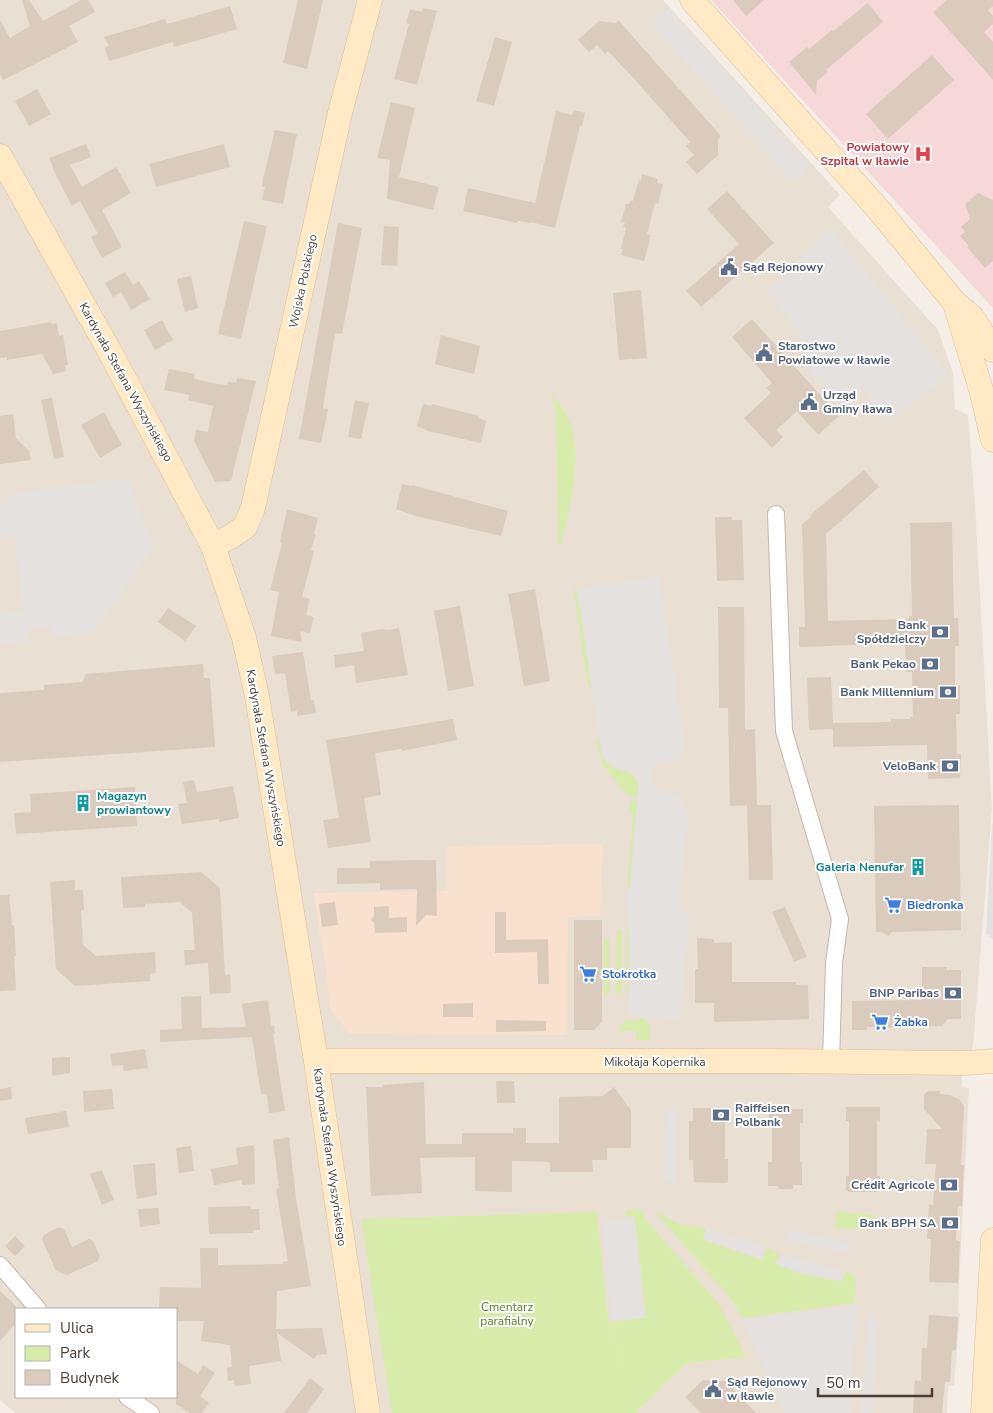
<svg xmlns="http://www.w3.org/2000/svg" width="993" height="1413" viewBox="0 0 993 1413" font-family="'Nunito Sans',sans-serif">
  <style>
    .residential { fill: #e9dfd3; fill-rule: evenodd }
    .commercial { fill: #f8e1cf }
    .medical { fill: #f6d8d8 }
    .green { fill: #d7ecab }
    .parking { fill: #e5e1de }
    .building { fill: #dacbbd }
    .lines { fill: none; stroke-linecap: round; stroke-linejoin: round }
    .street-casing { stroke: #c3b7aa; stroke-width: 18 }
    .secondary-casing { stroke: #dbbf94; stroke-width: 25 }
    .street { stroke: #fff; stroke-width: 16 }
    .secondary { stroke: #ffeac5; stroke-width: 24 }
    .labels { text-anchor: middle; stroke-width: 4; stroke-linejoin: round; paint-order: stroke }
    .health-label { font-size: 12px; font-weight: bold; fill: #be3a42; stroke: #fff; text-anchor: end }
    .service-label { font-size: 12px; font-weight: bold; fill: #4e5e75; stroke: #fff; text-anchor: end }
    .street-label { font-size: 12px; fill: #483e34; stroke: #fff }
    .culture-label { font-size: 12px; font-weight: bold; fill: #0d838f; stroke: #fff; text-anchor: start }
    .shop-label { font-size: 12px; font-weight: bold; fill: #366cbe; stroke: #fff; text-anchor: start }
    .park-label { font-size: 12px; fill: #517e23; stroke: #fff }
  </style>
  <rect width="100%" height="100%" fill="#f4eee6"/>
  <path class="residential" d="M0 0H663L840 195 828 207 938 330 953 373 955 409 968 415 975 504 992 809 973 1046 962 1072V1087L969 1089 959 1284 958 1313 960 1314 954 1385 948 1386 947 1413H15L0 1400ZM16 1309H176V1397H16Z"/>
  <path class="commercial" d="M603 844 600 916 568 917 567 1035 349 1034 330 1008 326 971 313 893 447 891V846Z"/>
  <path class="medical" d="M711 0H993V308Z"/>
  <path class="green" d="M552 396C592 431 571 501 561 545L559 546 556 413Z
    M577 589 591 685 588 686 574 590Z
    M599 739 602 756 614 768 631 773 637 780 639 790H638L637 797 627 795C622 786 613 779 607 770 600 762 598 750 596 740Z
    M631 801H637L630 886 627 891 633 818 629 807Z
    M629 929V994H627V930Z
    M617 930H622V994H616Z
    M609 939V994H604V940Z
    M640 1017C651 1020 651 1030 649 1040H636V1031H621L619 1040 620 1030 624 1020 639 1021Z
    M627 1210H641L647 1221 719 1304 746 1357 687 1363 635 1413H392L361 1219 597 1212 608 1317 627 1387 610 1322 646 1318 635 1217 628 1216 625 1214Z
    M655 1212 682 1225 704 1228 706 1229 703 1240 762 1260 766 1250 770 1249 780 1255 776 1264 801 1274 842 1282 844 1274 849 1272 856 1278 855 1303 743 1318 728 1295Z
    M837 1212 875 1215V1229L835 1228Z"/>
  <path class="parking" d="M669 8 810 167 793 182 651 23Z
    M830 228 949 375 890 421 864 391 830 393 806 367 798 329 765 292Z
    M128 478 153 547 102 622 91 632 53 638 50 626 27 630 29 641 0 645V614L23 611 14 535 0 537V504L9 502 8 494Z
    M659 576 684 738 682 752 672 760 659 762 651 771V783L659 790 672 793 681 799 688 814 679 912 690 913 680 1020 629 1016V923L626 912 627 891 630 886 638 790 639 789 637 780 631 773 614 768 606 762 602 756 577 589Z
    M992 823 993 824V940L986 934Z
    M666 1109H677L676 1182 664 1181Z
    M635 1217 645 1318 612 1321 602 1221Z
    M707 1228 766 1248 762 1259 703 1239Z
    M791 1229 852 1244 850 1255 786 1240Z
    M780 1254 844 1271 842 1281 801 1273 776 1264Z
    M857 1305 850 1413H785L742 1319Z
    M867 1318 879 1320 872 1413H861Z"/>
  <path class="building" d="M22 0H29L43 21 81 0H88L95 12 69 26 78 42 3 80 0 74V20L10 38 30 26Z
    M298 0H323L307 69 283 63Z
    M733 0H764L746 16Z
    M947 0H993V6L988 10 993 16V24L984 32 993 42V80L933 12Z
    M868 3 883 22 826 70 828 72 817 81 816 95 789 62 807 47 809 49 832 30 833 31Z
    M230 6 237 29 174 47 173 42 109 61 105 48 109 45 104 37 165 19 167 24Z
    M423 8 437 11 417 85 394 79 409 24 406 23 410 9 422 12Z
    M618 20 721 136 718 139V155L697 174 686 162 694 155 686 146 690 142 638 83 608 51 605 54 597 45 589 52 578 40 599 21 616 23Z
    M495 37 512 42 494 106 476 101Z
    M932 55 954 80 888 139 866 114Z
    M37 89 51 114 29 126 15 101Z
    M391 102 415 108 399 177 439 187 433 210 387 199 390 160 377 158Z
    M574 110 585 113 582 126H580L555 228 531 222 530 223 518 221 517 223 463 211 468 188 535 203 556 111 572 115Z
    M275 130 297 134 283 204 262 200 265 187H262L263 179Z
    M86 144 91 157 70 165 82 187 116 167 131 193 102 210 122 247 102 258 91 237 98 234 80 201 72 206 55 173 49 158Z
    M224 144 230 167 156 187 149 164Z
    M642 174 658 179 657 183 663 184 658 204 655 203 647 234 651 235 644 261 621 255 623 249H621L626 228 623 227 625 222H621L626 204H629L631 200 633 201 639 179 641 180Z
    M727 191 774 243 701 307 686 291 739 244 707 209Z
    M978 193 993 200V261L985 268 967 247 969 246 960 236 965 232 961 227 970 219 965 204Z
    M244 221 267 226 241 339 218 334Z
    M338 223 362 228 342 334 335 333 323 408 328 409 321 443 299 439Z
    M384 226 399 227 397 266 381 265Z
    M125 272 133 285 139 281 150 299 131 310 121 292 113 297 105 283Z
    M191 276 198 308 185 312 177 279Z
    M641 290 647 358 619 360 613 293Z
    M752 319 839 416 818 435 797 411 776 430 783 437 772 448 744 418 771 393 766 388 772 383 732 337Z
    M162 320 173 340 155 350 144 330Z
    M51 322 52 324 57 323 59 336 63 335 68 365H65L66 371 53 374 42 354 7 360V357L0 358V331Z
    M441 335 480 346 474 374 435 364Z
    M169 369 195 374 194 379 218 384 227 385 228 382 236 383 237 378 256 381 231 481 215 482 194 441 196 430 208 432 213 406 188 400 189 395 164 390Z
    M52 398 64 457 54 459 41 400Z
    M355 400 369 403 361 439 348 437Z
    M423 404 431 406 432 404 479 416 478 418 486 421 481 443 428 431 417 426Z
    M104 412 122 445 100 458 81 425Z
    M13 414 16 438 29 451 31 460 0 464V416Z
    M864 470 879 487 826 534 828 621 909 619V616H912L910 523 952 522 954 618H958L959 646H955V685H960V714H956L957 754H961L960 778 928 779 927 745 833 747V729L809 730 807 678 831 677 833 723 891 722V719H910V717H913L912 672H906L905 643 799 647V627H805L802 524 811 517 810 515Z
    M402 484 411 486 412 485 508 511 501 536 416 516 396 509Z
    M287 509 318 518 314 534 316 535 311 550 314 551 302 597 310 599 306 615 314 617 310 633 300 631 302 642 271 636 279 592 270 590 282 543 280 542Z
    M715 517H732V520H742L744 580 717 581Z
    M535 589 550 681 524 686 508 594Z
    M460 606 474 686 448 691 434 611Z
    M718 607H744L745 730 755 729 757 805 730 806 728 708H719Z
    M168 608 196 626 185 641 158 622Z
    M399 628 408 675 356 683 354 665 335 668 334 655 364 651 361 633 381 629 389 630Z
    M303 652 311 700H314L316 713 297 716V711L291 712 285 673 275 674 272 656Z
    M203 664 204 678H210L215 747 0 762V693L44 690V685L82 682 86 674Z
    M453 719 457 740 402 751 401 749 375 753 381 795 364 798 371 842 328 848 323 820 339 818 326 740Z
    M194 780 197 792 233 786 239 818 219 822V819L182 824 178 804 187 803 183 782Z
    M135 787 137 826 16 834 14 813 31 812 30 794Z
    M747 805H771L773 880H749Z
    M959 805 961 930 892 932 888 936 882 932H876L874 806Z
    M436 860 437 916 426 915 416 926 417 889 380 890V883L337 884V868H370V861Z
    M201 872 220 888 225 975 230 974 231 993 210 994 208 963 185 965 184 950H195L192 913 180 902 145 904V907L123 908 121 877Z
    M75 880V890H83L84 910H81L83 945 96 956 155 952 156 973 150 974V981L75 986 56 969 50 882Z
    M0 895H9L12 925H14L16 956H14L16 990 0 991Z
    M335 902 338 925 322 927 319 904Z
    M389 906V918L407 917V932L375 933 374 923 371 920 374 916V907Z
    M785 907 807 957 794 962 772 912Z
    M495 912H506V940L548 939 549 984H538L537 952 495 953Z
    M574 920H602V1022L594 1030H574Z
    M697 938 714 939V943L732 942V982H796V985H808L809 1019 714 1022V1003H695V969H698Z
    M922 967H947V970H961V1019H948L942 1026 911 1027V1028L867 1027V1030H852V1001L922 1000Z
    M201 996 202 1028 246 1027 242 1004 268 1000 271 1026H274L275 1034H273L285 1111 269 1113 267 1094H261L252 1037 160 1042V1030L182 1029 181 997Z
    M473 1003V1017H443V1004Z
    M496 1020 546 1021V1031L496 1032Z
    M145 1049 148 1068 124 1071 123 1065 112 1066 110 1054Z
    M70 1057V1073L52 1076V1058Z
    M496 1081H514L515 1103H497Z
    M424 1082 426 1144H462V1133H513V1128H526V1143H559V1097L603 1096 614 1087 631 1110V1148H607V1160H592L593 1172H550V1162L512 1161V1192L475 1191V1157L420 1158 422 1193 371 1196 366 1087H383V1085Z
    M11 1087 12 1099 0 1101V1089Z
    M112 1089 114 1109 84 1112 83 1091Z
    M930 1091H940V1094L950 1095 960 1100 964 1106 961 1165H964L962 1206H958L956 1240 960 1241 958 1283 929 1282 931 1239H927L929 1204 933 1205 936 1164H925L927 1129H942L924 1109V1096L926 1092Z
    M846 1107H880V1121L877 1120V1176H880V1190L877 1192H849L846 1190V1176H849V1121H846Z
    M693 1108H728V1122H725V1159H728V1182L725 1183 694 1182 693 1160H689V1121H693Z
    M769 1109H803V1123H800V1162H802V1185H793V1189H779L778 1186H768V1162H772V1123H768Z
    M66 1111 69 1127 28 1134 25 1118Z
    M289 1137 296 1198 311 1286 277 1291 276 1329 322 1328 327 1354 317 1355 314 1359 277 1333 281 1361 249 1366 251 1384 235 1386 234 1380 228 1381 227 1368 232 1367 230 1345 201 1341 204 1321H176V1309H159L160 1287 201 1288 200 1248H218V1265L283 1264V1262L288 1261 276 1189 279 1188 273 1140Z
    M254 1145 255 1184 242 1185V1180L214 1185 211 1169 238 1164 236 1148Z
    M191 1146 194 1171 179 1173 176 1148Z
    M155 1163 157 1195 137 1199 133 1165Z
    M102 1170 114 1200 102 1205 90 1174Z
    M250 1206 251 1209H259L260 1230H253L254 1233 209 1234 208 1207Z
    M158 1208 160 1224 140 1227 138 1209Z
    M59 1227 64 1229 72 1247 89 1239 93 1241 100 1256 98 1261 67 1275 56 1271 42 1239 44 1235Z
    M15 1236 25 1246 15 1256 5 1246Z
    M0 1291 16 1306V1323L0 1341Z
    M929 1315 958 1317 956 1350H952L950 1382H945L942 1413H913L915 1380 921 1381 922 1348H927Z
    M176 1360 198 1374 203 1365 215 1373 200 1396 209 1403 202 1413H190L176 1404Z
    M310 1378 324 1389 307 1413H284Z
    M703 1380 726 1381 756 1413H701L685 1397Z"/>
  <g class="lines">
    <g class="street-casing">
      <path id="street" d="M776 514 784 731 840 919 834 963 831 1062
        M0 1265 38 1309
        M127 1397 151 1413"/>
    </g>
    <g class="secondary-casing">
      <path id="secondary" d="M692 0 878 209 955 303 972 317 993 350
        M0 156 110 352 213 546 244 638 257 696 316 1061 368 1413
        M956 307 982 393 993 440
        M213 546 230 537 245 527 253 508 340 113 370 0
        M316 1061H774L966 1063 993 1061
        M983 1413 993 1240"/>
    </g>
    <use href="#street" class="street"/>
    <use href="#secondary" class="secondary"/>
  </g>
  <defs>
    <g id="hospital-bare" transform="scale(1.35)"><path d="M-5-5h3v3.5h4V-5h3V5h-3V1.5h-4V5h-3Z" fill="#e0444e" stroke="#fff" stroke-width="2.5" paint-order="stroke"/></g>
    <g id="civic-bare" transform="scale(1.35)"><path d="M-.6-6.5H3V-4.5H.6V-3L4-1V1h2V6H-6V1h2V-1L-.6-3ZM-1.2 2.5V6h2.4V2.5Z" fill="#5c6f8a" stroke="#fff" stroke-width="2.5" paint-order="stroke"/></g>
    <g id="bank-bare" transform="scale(1.35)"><path d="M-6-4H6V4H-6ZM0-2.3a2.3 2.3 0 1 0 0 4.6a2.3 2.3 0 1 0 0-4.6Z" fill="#5c6f8a" stroke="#fff" stroke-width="2.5" paint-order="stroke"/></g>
    <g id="building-bare" transform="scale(1.35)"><path d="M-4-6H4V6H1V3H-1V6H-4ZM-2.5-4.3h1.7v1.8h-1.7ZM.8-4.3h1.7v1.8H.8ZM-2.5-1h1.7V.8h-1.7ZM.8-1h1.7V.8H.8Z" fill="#0f9aa8" stroke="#fff" stroke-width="2.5" paint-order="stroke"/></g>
    <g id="supermarket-bare" transform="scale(1.35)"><path d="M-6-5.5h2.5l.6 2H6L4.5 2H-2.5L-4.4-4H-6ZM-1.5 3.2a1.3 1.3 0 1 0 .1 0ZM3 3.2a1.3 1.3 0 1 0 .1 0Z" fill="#3f7fe0" stroke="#fff" stroke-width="2.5" paint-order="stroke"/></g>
  </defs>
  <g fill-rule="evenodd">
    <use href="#hospital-bare" x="923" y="154"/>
    <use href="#civic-bare" x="729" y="267"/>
    <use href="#civic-bare" x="764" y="353"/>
    <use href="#civic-bare" x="809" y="402"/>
    <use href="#bank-bare" x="940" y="632"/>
    <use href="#bank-bare" x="930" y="664"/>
    <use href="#bank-bare" x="948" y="692"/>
    <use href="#bank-bare" x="950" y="766"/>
    <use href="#building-bare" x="83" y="803"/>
    <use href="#building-bare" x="918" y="867"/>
    <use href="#supermarket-bare" x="893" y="905"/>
    <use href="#supermarket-bare" x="588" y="974"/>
    <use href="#bank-bare" x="953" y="993"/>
    <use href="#supermarket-bare" x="880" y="1022"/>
    <use href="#bank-bare" x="721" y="1115"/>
    <use href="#bank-bare" x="949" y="1185"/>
    <use href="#bank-bare" x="950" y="1223"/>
    <use href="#civic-bare" x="713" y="1389"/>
  </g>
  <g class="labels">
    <g class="health-label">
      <text x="909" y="151">Powiatowy<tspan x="909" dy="14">Szpital w Iławie</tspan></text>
    </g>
    <g class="service-label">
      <text x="743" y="271" text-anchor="start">Sąd Rejonowy</text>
      <text x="778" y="350" text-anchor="start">Starostwo<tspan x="778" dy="14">Powiatowe w Iławie</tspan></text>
      <text x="823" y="399" text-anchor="start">Urząd<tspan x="823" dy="14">Gminy Iława</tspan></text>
      <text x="926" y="629">Bank<tspan x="926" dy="14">Spółdzielczy</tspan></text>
      <text x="916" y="668">Bank Pekao</text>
      <text x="934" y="696">Bank Millennium</text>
      <text x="936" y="770">VeloBank</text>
      <text x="939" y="997">BNP Paribas</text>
      <text x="735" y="1112" text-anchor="start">Raiffeisen<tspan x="735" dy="14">Polbank</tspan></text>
      <text x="935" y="1189">Crédit Agricole</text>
      <text x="936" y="1227">Bank BPH SA</text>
      <text x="727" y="1386" text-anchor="start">Sąd Rejonowy<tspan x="727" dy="14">w Iławie</tspan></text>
    </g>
    <g class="street-label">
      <text transform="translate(303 281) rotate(-78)" y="4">Wojska Polskiego</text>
      <text transform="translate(126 382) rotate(61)" y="4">Kardynała Stefana Wyszyńskiego</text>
      <text transform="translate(266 758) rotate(80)" y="4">Kardynała Stefana Wyszyńskiego</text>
      <text x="655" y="1066">Mikołaja Kopernika</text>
      <text transform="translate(330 1157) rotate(82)" y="4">Kardynała Stefana Wyszyńskiego</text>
    </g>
    <g class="culture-label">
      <text x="97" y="800">Magazyn<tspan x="97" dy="14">prowiantowy</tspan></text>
      <text x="904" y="871" text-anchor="end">Galeria Nenufar</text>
    </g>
    <g class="shop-label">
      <text x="907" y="909">Biedronka</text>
      <text x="602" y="978">Stokrotka</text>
      <text x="894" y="1026">Żabka</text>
    </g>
    <g class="park-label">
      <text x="507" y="1311">Cmentarz<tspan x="507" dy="14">parafialny</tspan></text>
    </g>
  </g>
  <rect x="15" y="1308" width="162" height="90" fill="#ffffff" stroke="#b6b2ae"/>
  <rect x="25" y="1324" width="25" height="8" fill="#ffeac5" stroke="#b6b2ae"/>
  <text x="60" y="1333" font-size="15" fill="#483e34">Ulica</text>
  <rect x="25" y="1346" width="25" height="15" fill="#d7ecab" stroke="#b6b2ae"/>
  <text x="60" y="1358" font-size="15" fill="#483e34">Park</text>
  <rect x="25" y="1370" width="25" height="15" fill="#dacbbd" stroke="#b6b2ae"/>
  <text x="60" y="1383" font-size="15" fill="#483e34">Budynek</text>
  <path d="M818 1388v8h114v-8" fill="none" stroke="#483e34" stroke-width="2.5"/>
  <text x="826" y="1388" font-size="15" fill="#483e34" stroke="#ffffff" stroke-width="4" paint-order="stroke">50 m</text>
</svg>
